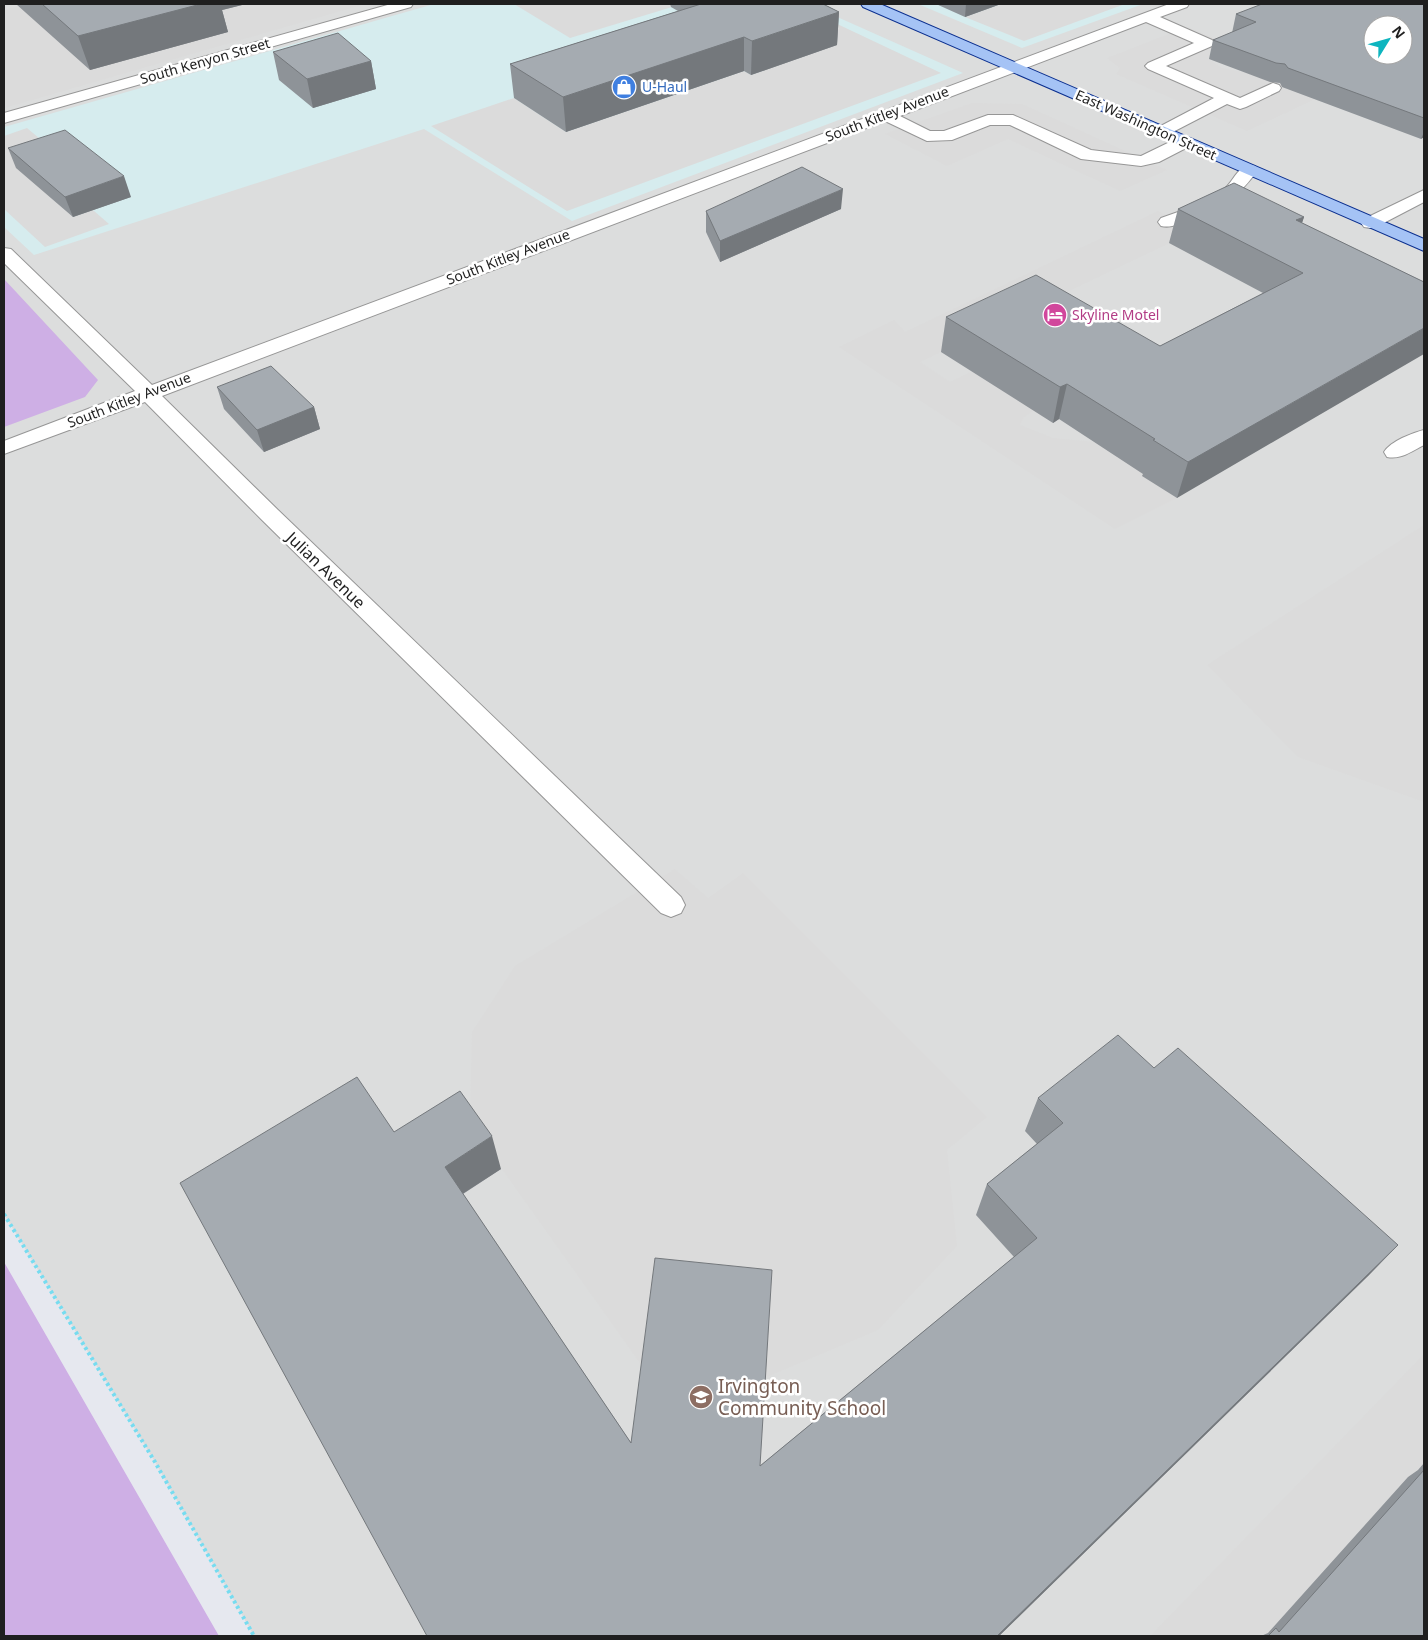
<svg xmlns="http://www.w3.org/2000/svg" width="1428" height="1640" viewBox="0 0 1428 1640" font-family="'Noto Sans',sans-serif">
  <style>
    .residential { fill: #dcdddd; fill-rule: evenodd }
    .commercial { fill: #d6ecee }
    .grass { fill: #ceafe5 }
    .parking { fill: #dbdbdb }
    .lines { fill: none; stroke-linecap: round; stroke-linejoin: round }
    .minor-tunnel { stroke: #bec0c5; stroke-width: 36; stroke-dasharray: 36 18; stroke-linecap: butt }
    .minor-casing { stroke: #969696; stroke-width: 2 }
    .major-casing { stroke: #0b2f8f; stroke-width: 2 }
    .path { stroke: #76dcf0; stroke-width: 4; stroke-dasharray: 3 3; stroke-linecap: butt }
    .minor { fill: #fff; fill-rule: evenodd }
    .major { fill: #a5c3f5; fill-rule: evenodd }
    .wall { fill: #8e9398 }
    .shaded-wall { fill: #74787c }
    .building { fill: #a5abb1; stroke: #74787c; fill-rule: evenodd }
    .labels { text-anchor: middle; stroke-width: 5; stroke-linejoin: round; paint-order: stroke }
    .far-street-label { font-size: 14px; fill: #1f1f1f; stroke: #fff }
    .far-shop-label { font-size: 14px; fill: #366cbe; stroke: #fff; text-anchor: start }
    .far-hotel-label { font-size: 14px; fill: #b23c85; stroke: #fff; text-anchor: start }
    .street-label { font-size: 16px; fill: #1f1f1f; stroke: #fff }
    .near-education-label { font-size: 19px; fill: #785e54; stroke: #fff; text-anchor: start }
  </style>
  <rect width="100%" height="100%" fill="#e6e8ef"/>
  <path class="residential" d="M4 4H1424V1636H254L155 1462 4 1214ZM1373 25H1403V55H1373Z"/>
  <path class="commercial" d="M434 4H808L963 73 572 221 424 129 34 255 4 227V127Z
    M918 4H1143L1022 48Z"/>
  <path class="grass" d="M4 279 98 380 85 397 4 427Z
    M4 1262 219 1636H4Z"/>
  <path class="parking" d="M17 4H365L4 108V10L18 6Z
    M514 4H682L570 38Z
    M1001 4H1125L1024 41 965 17Z
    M797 5 941 73 567 211 431 126 514 98 566 132 744 71 751 75 836 45Z
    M1187 27 1235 47 1208 59 1222 68 1247 73 1315 99 1247 131 1116 74 1120 68 1107 58Z
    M972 103 1022 104 1167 170 1120 191 1008 139 947 166 885 134Z
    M27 128 58 154 73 217 93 210 109 224 45 247 4 209V136Z
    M1158 211 1197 230 920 362 950 382 1032 342 1034 410 1024 417 1020 425 1053 438 1094 442 1366 296 1143 476 1177 498 1115 529 839 347 894 320 905 332Z
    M1424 525V802L1298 757 1207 665Z
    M675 869 708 898 743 873 987 1117 947 1150 957 1246 878 1330 764 1378 647 1373 470 1124 472 1032 515 966Z
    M1424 1354V1636H1150Z"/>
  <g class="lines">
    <path class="minor-tunnel" d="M729 1345 778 1351"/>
    <g class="minor-casing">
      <path id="minor" d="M391 4H413L411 7 4 123V113Z
        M1169 4H1189L1187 7 1160 17 1212 40 1215 43 1212 46 1166 66 1240 98 1273 83 1279 85 1281 88 1279 91 1246 107 1240 109 1227 104 1167 135H1155L1153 132 1155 129 1214 98 1148 69 1145 66 1148 63 1194 43 1146 22 900 116 930 131H944L988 115H1013L1091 150 1141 156 1178 138H1190L1192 142 1190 146 1159 162 1141 166 1081 159 1010 125H990L952 140 927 141 885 121 162 396 278 510 681 897 685 905 681 913 671 917 661 913 262 520 145 402 4 454V441L135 391 4 263V248L11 249 152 385Z
        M1249 165 1255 166 1258 170C1246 186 1223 214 1201 209L1198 205C1204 197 1215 195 1223 190 1233 183 1236 168 1249 165Z
        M1424 190V202L1376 227 1370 228 1364 227 1361 223 1364 219Z
        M1178 212 1184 213 1187 217C1181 225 1170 228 1161 226L1158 222 1161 218Z
        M1424 430V445C1412 451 1401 460 1387 457L1384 452C1391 441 1412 433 1424 430Z"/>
    </g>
    <g class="major-casing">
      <path id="major" d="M861 4H880L1424 239V251L863 7Z"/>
    </g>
    <path class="path" d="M4 1214 155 1462 254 1636"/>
    <use href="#minor" class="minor"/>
    <use href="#major" class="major"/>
  </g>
  <path class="wall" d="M16 4H246L222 10 228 32 90 70Z
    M670 4H823L839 12 837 45 751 75 744 71 566 132 514 98 510 64 678 11 671 7Z
    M936 4H1001L965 17Z
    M1424 4V137L1421 139 1282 87 1280 83 1270 82 1209 59 1213 40 1232 33 1236 14Z
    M273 52 371 61 376 89 313 108 279 80Z
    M8 148 131 197 73 217 16 168Z
    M841 209 720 262 706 232V211Z
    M1178 209 1304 217 1302 223 1424 282 1177 498 1142 476 1143 474 1059 419 1053 423 941 352 946 317 1160 346 1263 293 1169 243Z
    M217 387 314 407 320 429 264 452 224 409Z
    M1154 1068 1398 1245 1369 1275 999 1636H427L394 1132 501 1169 463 1194 631 1443 760 1466 1014 1257 976 1215 987 1184 1037 1144 1025 1131 1038 1098Z
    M1424 1463V1636H1261L1268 1633 1408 1477 1418 1470Z"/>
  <path class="shaded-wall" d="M201 4H246L222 10 228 32 90 70 78 36Z
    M966 4H1001L965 17Z
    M839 12 837 45 751 75 752 41Z
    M744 37V71L566 132 563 97Z
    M371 61 376 89 313 108 307 79Z
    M1424 132V137L1421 139Z
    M124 176 131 197 73 217 65 197Z
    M843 189 841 209 720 262V241Z
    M1304 217 1292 251 1296 220Z
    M1424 328V354L1177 498 1188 462Z
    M1067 384 1059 419 1053 423 1060 387Z
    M314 407 320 429 264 452 257 430Z
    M492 1136 501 1169 456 1198 445 1167Z
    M1398 1245 1369 1275 999 1636H997Z"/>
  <path class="building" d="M42 4H201L78 36Z
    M701 4H823L839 12 752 41 744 37 563 97 510 64Z
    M1262 4H1424V118L1288 68 1285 64 1276 63 1213 40 1256 22 1236 14ZM1373 25H1403V55H1373Z
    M338 33 371 61 307 79 273 52Z
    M65 130 124 176 65 197 8 148Z
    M802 167 843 189 720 241 706 211Z
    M1234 183 1304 217 1296 220 1424 282V328L1188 462 1153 440 1155 439 1067 384 1060 387 946 317 1036 275 1160 346 1303 273 1178 209Z
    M271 366 314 407 257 430 217 387Z
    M1118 1035 1154 1068 1178 1048 1398 1245 997 1636H427L180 1183 357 1077 394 1132 460 1091 492 1136 445 1167 631 1443 655 1258 772 1270 760 1466 1037 1238 987 1184 1063 1123 1038 1098Z
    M1424 1470V1636H1268L1276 1628 1279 1632Z"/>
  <defs>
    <g id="shop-disc" transform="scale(1.25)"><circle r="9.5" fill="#3f7fe0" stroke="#fff"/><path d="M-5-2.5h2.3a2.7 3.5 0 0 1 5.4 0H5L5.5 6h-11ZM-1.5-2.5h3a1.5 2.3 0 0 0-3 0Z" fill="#fff"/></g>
    <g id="hotel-disc" transform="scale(1.25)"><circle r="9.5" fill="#d1479c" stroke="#fff"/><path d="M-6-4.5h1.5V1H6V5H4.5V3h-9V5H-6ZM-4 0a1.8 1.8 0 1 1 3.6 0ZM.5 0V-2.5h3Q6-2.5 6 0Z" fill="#fff"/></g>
    <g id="school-disc" transform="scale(1.25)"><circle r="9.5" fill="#8d6e63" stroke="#fff"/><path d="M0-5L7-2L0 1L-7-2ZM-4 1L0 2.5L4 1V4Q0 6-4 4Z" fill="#fff"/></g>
  </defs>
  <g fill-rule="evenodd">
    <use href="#shop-disc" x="624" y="87"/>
    <use href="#hotel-disc" x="1055" y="315"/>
    <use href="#school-disc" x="701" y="1397"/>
  </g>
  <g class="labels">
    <g class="far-street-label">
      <text transform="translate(205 61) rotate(-16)" y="5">South Kenyon Street</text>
      <text transform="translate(887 114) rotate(-21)" y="5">South Kitley Avenue</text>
      <text transform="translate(1146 125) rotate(24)" y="5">East Washington Street</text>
      <text transform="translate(508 257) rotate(-21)" y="5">South Kitley Avenue</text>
      <text transform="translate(129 400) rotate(-21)" y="5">South Kitley Avenue</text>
    </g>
    <g class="far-shop-label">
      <text x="642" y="92">U-Haul</text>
    </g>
    <g class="far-hotel-label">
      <text x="1072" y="320">Skyline Motel</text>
    </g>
    <g class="street-label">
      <text transform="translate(326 570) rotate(44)" y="6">Julian Avenue</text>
    </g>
    <g class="near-education-label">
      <text x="718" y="1393">Irvington<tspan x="718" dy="22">Community School</tspan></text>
    </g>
  </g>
  <rect width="1428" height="1640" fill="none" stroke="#1f1f1f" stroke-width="10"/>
  <g transform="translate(1388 40) rotate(53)"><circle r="24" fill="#ffffff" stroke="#a5a5a5"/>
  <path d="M0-4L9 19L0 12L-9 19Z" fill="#0eb5bf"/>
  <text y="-8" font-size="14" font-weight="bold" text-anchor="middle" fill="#1f1f1f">N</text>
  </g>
</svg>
